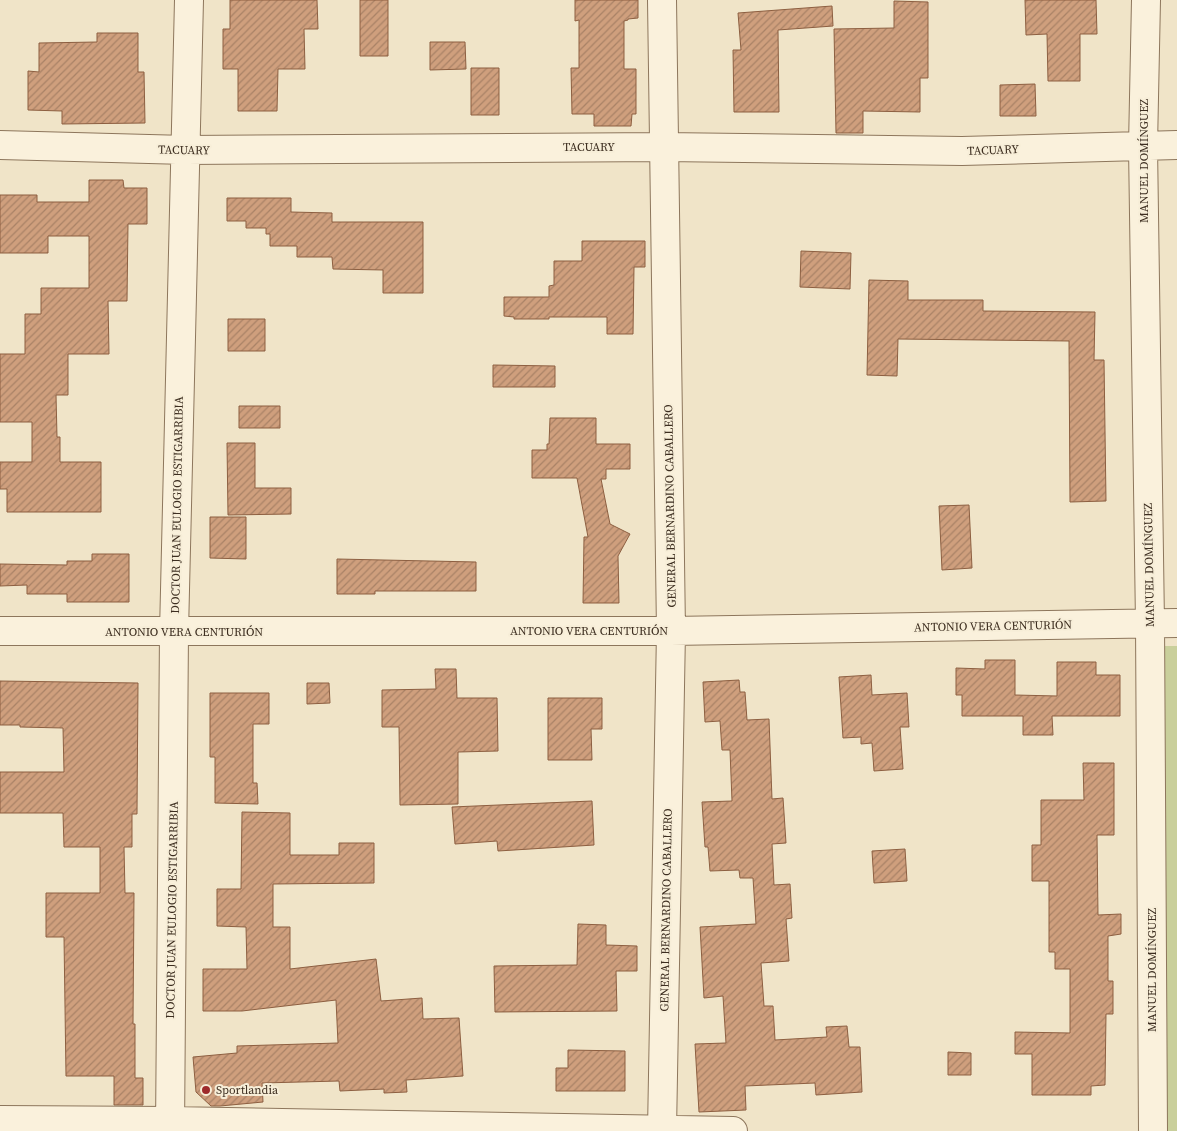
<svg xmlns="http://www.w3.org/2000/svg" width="1177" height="1131" viewBox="0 0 1177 1131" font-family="'Source Serif 4',serif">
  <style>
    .garden { fill: #c9cf9b }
    .building { fill: url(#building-hatch); stroke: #8d5f41 }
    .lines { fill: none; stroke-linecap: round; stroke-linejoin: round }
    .minor-casing { stroke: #8d765c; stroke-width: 30 }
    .minor { stroke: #faf1dc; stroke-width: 28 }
    .poi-dot { fill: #9e2a2b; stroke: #f7eed8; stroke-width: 2 }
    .labels { text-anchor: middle; stroke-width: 4; stroke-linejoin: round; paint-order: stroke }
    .street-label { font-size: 12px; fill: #3d2e20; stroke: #f7eed8 }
    .poi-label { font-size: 12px; fill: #3d2e20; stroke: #f7eed8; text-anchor: start }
  </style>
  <defs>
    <pattern id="building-hatch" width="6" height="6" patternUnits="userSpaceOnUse" patternTransform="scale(1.25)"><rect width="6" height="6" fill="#cf9f7d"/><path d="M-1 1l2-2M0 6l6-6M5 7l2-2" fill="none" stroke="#a98266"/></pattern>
  </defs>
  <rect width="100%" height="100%" fill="#f0e4c8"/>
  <path class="garden" d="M1164 646H1177V1131H1167Z"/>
  <path class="building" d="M230 0H317L318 29H304L305 69H278L277 111H238V69H223V29H230Z
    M360 0H388V56H360Z
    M575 0H638V18L628 19V20L624 21V69H636V114H632L631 126H594V114H572L571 68H579V20L575 21Z
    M1025 0H1096L1097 34H1080V81H1048L1047 34 1026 35Z
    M894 1 928 2V78H920V112L863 111V133H836L834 29 894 28Z
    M832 6 833 26 778 30 779 112H734L733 50H741L738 13Z
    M97 33H138V72H144L145 123 62 124V111L28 110V71L39 72V43L97 42Z
    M430 42H465L466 69 430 70Z
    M471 68H499V115H471Z
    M1035 84 1036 116H1000V85Z
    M89 180H123L124 188H147V224H128L127 301H108L109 354H68V395H56L57 437H60V462H101V512H7V489H0V462H32V422H0V354H25V314H41V288H89V236H48V253H0V195H37V202H89Z
    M227 198H291V212L332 213V222H423V293H383V270L333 269 332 257H297V246H270V234H266V228H246V221H227Z
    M582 241H645V267H634L633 334H607V317H549V319H514V317L504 316V297H549V286L554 285V261H582Z
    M801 251 851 253 850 289 800 287Z
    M869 280 908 281V300H983V311L1095 312 1094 360H1104L1106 501 1070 502 1069 341 898 339 897 376 867 375Z
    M228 319H265V351H228Z
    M493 365 555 366V387H493Z
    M239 406H280V428H239Z
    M550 418H596V444H630V469H606V479H601L610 524 630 534 618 556 619 603H583L584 537H588L577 478H532V450H547V444H549Z
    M227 443H255V488H291V514L228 515Z
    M969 505 972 568 942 570 939 506Z
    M210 517H246V559L210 558Z
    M92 554H129V602H67V594H27V585L0 586V564L67 565V561H92Z
    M337 559 476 562V591H375V594H337Z
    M985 660H1015V695L1057 696V662H1096V675H1120V716H1052L1053 735H1023V716H962V695H956V668L985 669Z
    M435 669H456L457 698H497L498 751 458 752V804L400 805 399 727H382V690L436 689Z
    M871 675 872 695 907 693 909 727H900L903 769 874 771 872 743 861 744V737L843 738 839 677Z
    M739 680 740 692H745L747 720 769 719 772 799 783 798 786 843 772 844 774 885 790 884 792 918 786 919 789 961 761 963 764 1006H773L775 1040 827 1037 826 1027 847 1026 849 1047H860L862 1092 816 1095 815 1083 745 1086 746 1110 699 1112 695 1044 726 1043 723 996 704 998 700 927 756 924 753 878H740L739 870 710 871 708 847H705L702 802 732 801 730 750H722L720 721 705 722 703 682Z
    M0 681 138 683 137 814H132V847H124L125 893H134L133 1024H135V1078H143V1105H114V1076H66L64 937H46V893H100V847H64L63 813H0V772H64L63 728 20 727V725H0Z
    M307 683H329L330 703 307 704Z
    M210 693H269V724H253V783H257L258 804 215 803V757H210Z
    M548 698H602V729H591L592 760H548Z
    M1083 763H1114V835H1097L1098 915 1121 914V934L1108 936V981H1113V1014H1106L1105 1085 1091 1086V1095H1032V1054H1015V1032L1070 1033V969H1055V952H1049V881H1032V845H1041V800H1084Z
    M592 801 594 845 498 851 497 841 455 844 452 807Z
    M242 812 290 813V855H339V843H374V883L273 884V927H290V969L376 959 381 1001 422 998 423 1019 459 1018 463 1076 406 1080 407 1092 384 1093V1089L340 1091 339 1081 262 1083 263 1102 220 1106H211L196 1092 193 1057 237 1053V1046L338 1043 336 1000 242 1011H203V969H247L246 927 217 926V889H241Z
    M905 849 907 881 874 883 872 851Z
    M578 924 606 925V945L637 946V971H616L617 1011 495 1012 494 966 577 965Z
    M568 1050 625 1051V1091H556V1068H568Z
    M948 1052 971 1053V1075H948Z"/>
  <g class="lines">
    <g class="minor-casing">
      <path id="minor" d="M1146 0 1143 146 1150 623 1153 1131
        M0 145 186 150 664 147 962 151 1177 145
        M0 631H671L1177 623
        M0 1120 170 1121 733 1131
        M170 1131 174 632 189 0
        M662 1131 671 631 662 0"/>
    </g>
    <use href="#minor" class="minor"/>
  </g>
  <circle class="poi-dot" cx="206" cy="1090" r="5"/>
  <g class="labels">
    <g class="street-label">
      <text x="589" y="151">TACUARY</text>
      <text transform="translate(184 150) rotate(1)" y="4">TACUARY</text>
      <text transform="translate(993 150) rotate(-2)" y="4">TACUARY</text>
      <text transform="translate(1144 161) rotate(-90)" y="4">MANUEL DOMÍNGUEZ</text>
      <text transform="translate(177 505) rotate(-89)" y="4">DOCTOR JUAN EULOGIO ESTIGARRIBIA</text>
      <text transform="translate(670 506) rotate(-91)" y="4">GENERAL BERNARDINO CABALLERO</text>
      <text transform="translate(1149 565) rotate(-91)" y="4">MANUEL DOMÍNGUEZ</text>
      <text transform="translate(993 626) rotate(-1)" y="4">ANTONIO VERA CENTURIÓN</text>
      <text x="589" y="635">ANTONIO VERA CENTURIÓN</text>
      <text x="184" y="636">ANTONIO VERA CENTURIÓN</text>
      <text transform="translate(172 910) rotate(-89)" y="4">DOCTOR JUAN EULOGIO ESTIGARRIBIA</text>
      <text transform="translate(666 910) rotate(-89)" y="4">GENERAL BERNARDINO CABALLERO</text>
      <text transform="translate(1152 970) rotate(-90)" y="4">MANUEL DOMÍNGUEZ</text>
    </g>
    <g class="poi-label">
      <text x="216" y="1094">Sportlandia</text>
    </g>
  </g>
</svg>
